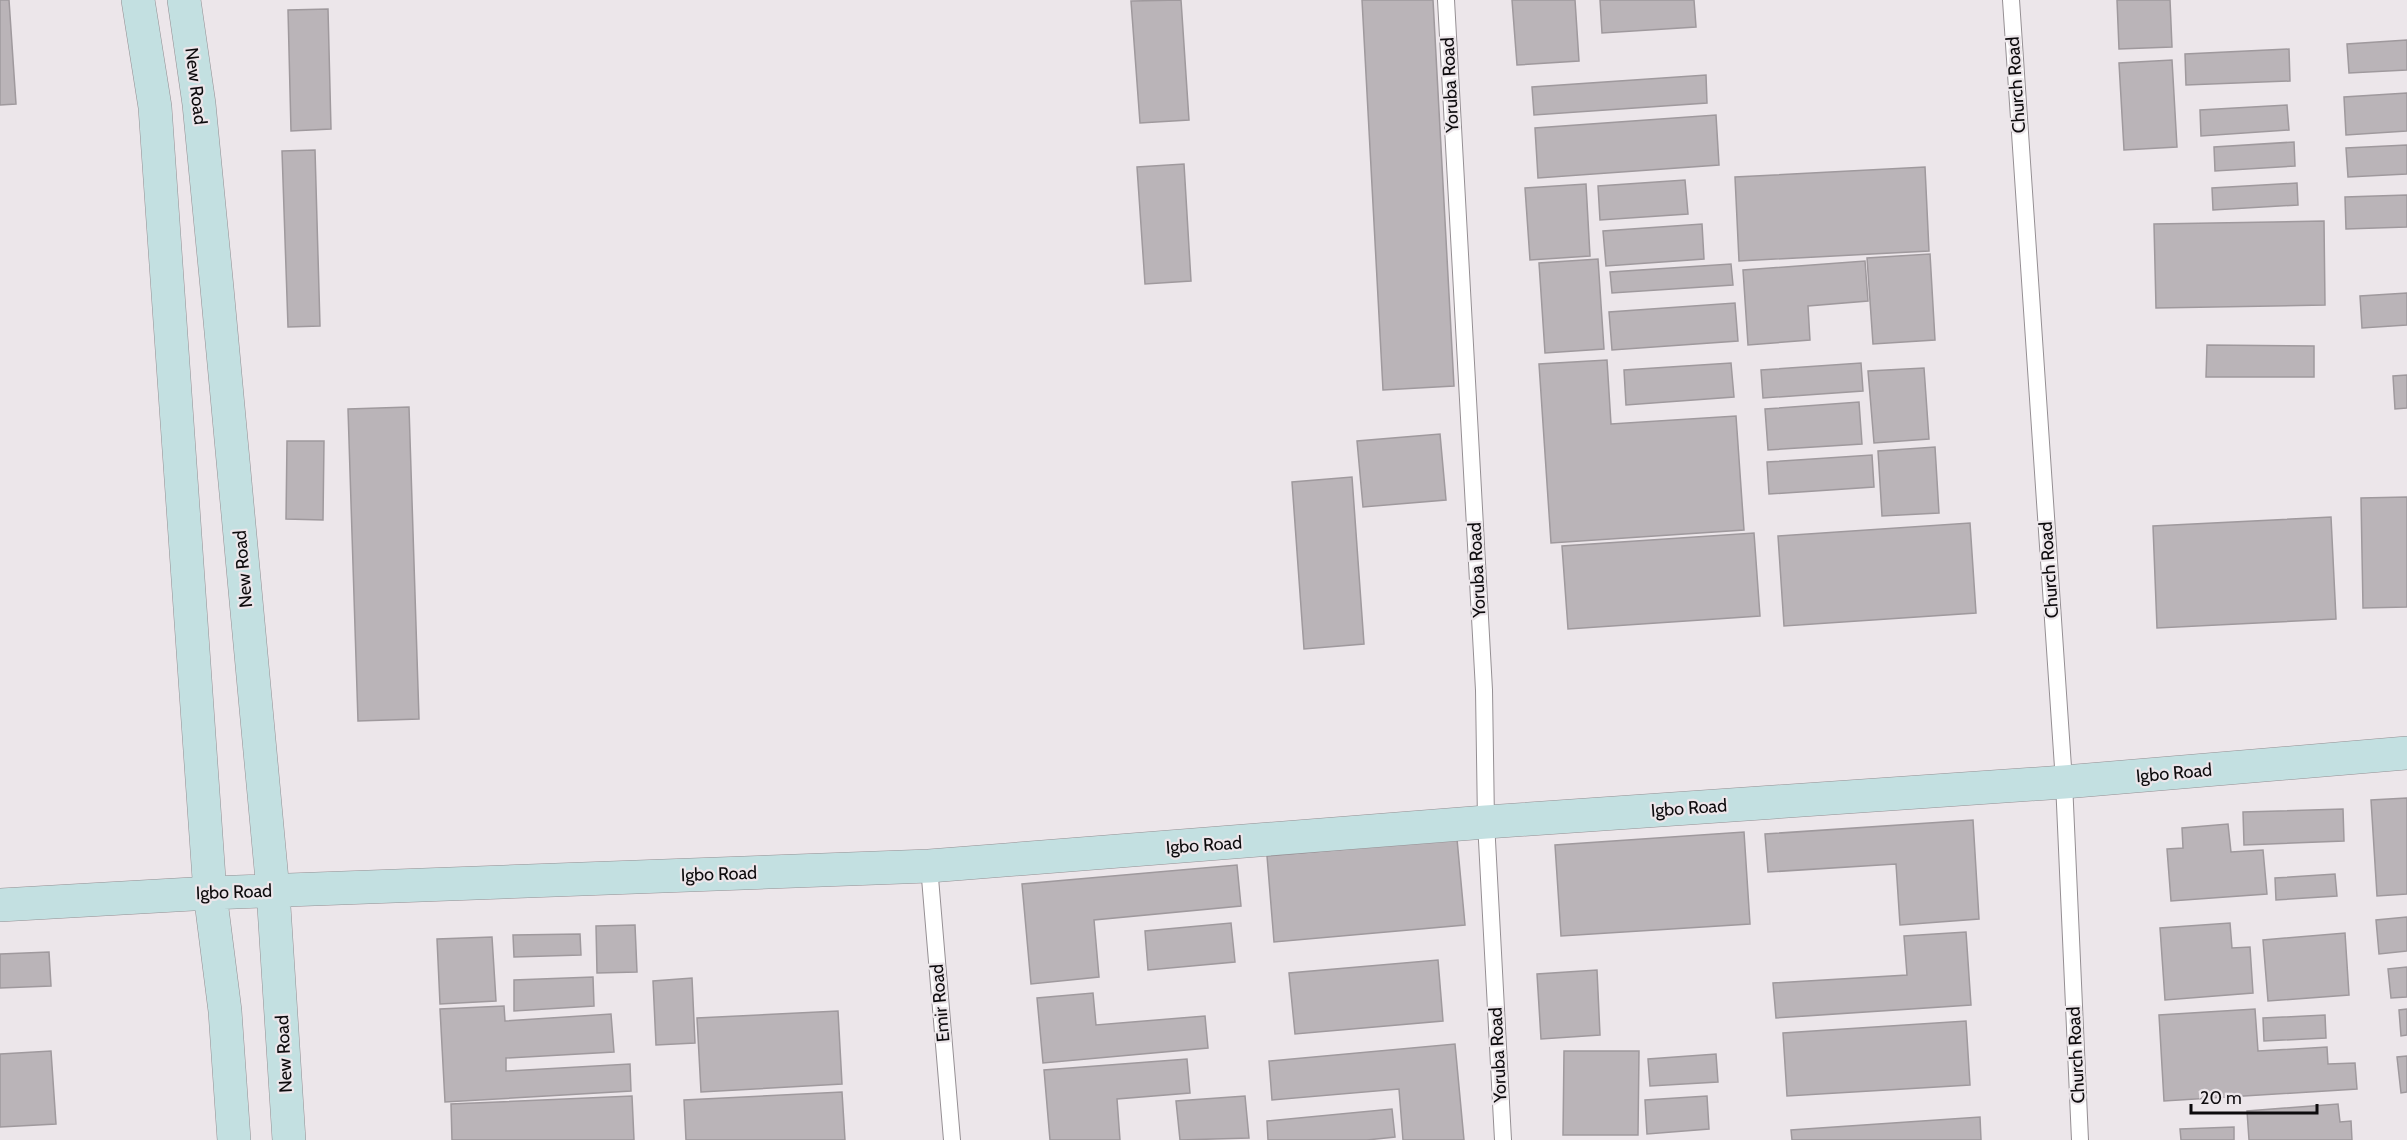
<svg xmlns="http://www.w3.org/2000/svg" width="2407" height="1140" viewBox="0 0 2407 1140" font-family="Cabin,sans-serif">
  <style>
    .building { fill: #bab4b8; stroke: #9f999d; stroke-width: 1.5 }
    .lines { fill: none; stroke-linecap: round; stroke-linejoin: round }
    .lane-casing { stroke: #958f93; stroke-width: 18 }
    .secondary-casing { stroke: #958f93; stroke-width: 34 }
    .lane { stroke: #fff; stroke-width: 16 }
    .secondary { stroke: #c3e0e1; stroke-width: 33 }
    .labels { text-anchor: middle; stroke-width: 4.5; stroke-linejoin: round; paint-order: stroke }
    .street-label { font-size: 18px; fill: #0d0b0d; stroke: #ece6ea }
  </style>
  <rect width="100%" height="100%" fill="#ece6ea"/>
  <path class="building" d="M0 0H9L16 104 0 105Z
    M1181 0 1189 120 1140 123 1131 1Z
    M1362 0H1433L1454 386 1383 390Z
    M1512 0H1575L1579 61 1517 65Z
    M1600 0H1694L1696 27 1602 33Z
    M2117 0H2170L2172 47 2119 49Z
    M328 9 331 129 291 131 288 10Z
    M2407 40V70L2349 73 2347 44Z
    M2289 49 2290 81 2186 85 2185 54Z
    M2172 60 2177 147 2124 150 2119 63Z
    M1706 75 1707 103 1534 115 1532 87Z
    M2407 93V131L2346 135 2344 97Z
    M2287 105 2289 130 2201 136 2200 110Z
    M1716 115 1719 165 1538 178 1535 128Z
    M2294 142 2295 166 2215 171 2214 147Z
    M2407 145V174L2348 177 2346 148Z
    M315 150 320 326 288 327 282 151Z
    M1184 164 1191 281 1145 284 1137 167Z
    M1925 167 1929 251 1739 261 1735 177Z
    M1685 180 1688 214 1600 220 1598 186Z
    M2297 183 2298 205 2213 210 2212 188Z
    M1586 184 1590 256 1530 260 1525 188Z
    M2407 195V227L2346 229 2345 197Z
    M2324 221 2325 305 2156 308 2154 224Z
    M1702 224 1704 259 1606 266 1603 231Z
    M1930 254 1935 340 1873 344 1867 258Z
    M1598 259 1604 349 1545 353 1539 263Z
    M1865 261 1868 301 1808 306 1810 340 1748 345 1743 270Z
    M1731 264 1733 285 1612 293 1610 272Z
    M2407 293V325L2362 328 2360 296Z
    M1735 303 1738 341 1612 350 1609 312Z
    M2207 345 2314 346V377H2206Z
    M1607 360 1611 424 1736 416 1744 530 1551 543 1539 364Z
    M1731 363 1734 397 1626 405 1624 370Z
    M1861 363 1863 391 1763 398 1761 370Z
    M1924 368 1929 439 1874 443 1868 371Z
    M2407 375V408L2395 409 2393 376Z
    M1859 402 1862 444 1768 450 1765 409Z
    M409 407 419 719 358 721 348 409Z
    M1440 434 1446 500 1363 507 1357 441Z
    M287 441H324L323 520 286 519Z
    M1935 447 1939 513 1882 516 1878 451Z
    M1872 455 1874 487 1769 494 1767 462Z
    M1352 477 1364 644 1304 649 1292 482Z
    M2407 497V607L2363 608 2361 498Z
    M2331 517 2336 619 2157 628 2153 526Z
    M1970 523 1976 613 1784 626 1778 536Z
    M1754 533 1760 616 1568 629 1562 546Z
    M2407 798V894L2377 896 2371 800Z
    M2343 809 2344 841 2244 845 2243 812Z
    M1973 820 1979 919 1900 925 1896 864 1768 872 1765 834Z
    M2228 824 2231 852 2263 850 2267 894 2171 901 2167 849 2183 848 2182 828Z
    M1744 832 1750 924 1561 936 1555 845Z
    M1457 839 1465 925 1274 942 1267 856Z
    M1237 865 1241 906 1094 920 1099 977 1031 984 1022 884Z
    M2335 874 2337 896 2276 900 2275 878Z
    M2407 917V951L2379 954 2376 920Z
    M1231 923 1235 962 1148 970 1145 931Z
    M2230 923 2232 948 2250 947 2253 993 2165 1000 2160 928Z
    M635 925 637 972 597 973 596 926Z
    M1966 932 1971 1005 1776 1018 1773 983 1907 975 1904 936Z
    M2345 933 2349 995 2268 1001 2263 940Z
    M580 934 581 955 514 957 513 935Z
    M492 937 496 1001 440 1004 437 939Z
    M49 952 51 986 0 988V954Z
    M1438 960 1443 1021 1295 1034 1289 973Z
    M2407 967V997L2391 998 2388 969Z
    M1597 970 1600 1035 1541 1039 1537 974Z
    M593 977 594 1006 514 1011V980Z
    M692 978 695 1043 656 1045 653 981Z
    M1093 993 1096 1025 1205 1016 1208 1048 1043 1063 1037 998Z
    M504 1006 505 1021 611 1014 614 1052 506 1058V1071L630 1064 631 1091 445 1102 440 1009Z
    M2255 1009 2258 1051 2327 1047 2328 1064 2355 1063 2357 1089 2164 1101 2159 1015Z
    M2407 1009V1035L2401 1036 2399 1010Z
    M838 1011 842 1084 701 1092 697 1018Z
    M2325 1015 2326 1038 2264 1041 2263 1018Z
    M1966 1021 1970 1085 1787 1096 1783 1033Z
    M1455 1044 1464 1140H1403L1399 1089 1272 1100 1269 1061Z
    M51 1051 56 1124 0 1127V1054Z
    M1564 1051H1639L1638 1135H1563Z
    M1716 1054 1718 1082 1650 1086 1648 1059Z
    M2407 1056V1092L2401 1093 2397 1057Z
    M1187 1059 1190 1093 1117 1099 1120 1140H1050L1044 1070Z
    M842 1092 845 1140H686L684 1100Z
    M632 1096 634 1140H452L451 1104Z
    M1245 1096 1249 1138 1180 1140 1176 1101Z
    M1707 1096 1709 1129 1647 1134 1645 1100Z
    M2338 1104 2340 1122 2351 1121 2352 1140H2249L2247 1111Z
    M1392 1109 1395 1137 1367 1140H1268L1267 1121Z
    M1980 1117 1981 1140H1792L1791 1130Z
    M2234 1127V1140H2181L2180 1129Z"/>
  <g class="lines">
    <g class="lane-casing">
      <path id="lane" d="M1446 0 1484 690 1486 822 1503 1140
        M2011 0 2064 782 2080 1140
        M929 866 952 1140"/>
    </g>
    <g class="secondary-casing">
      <path id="secondary" d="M138 0 155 107 210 893 225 1011 234 1140
        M184 0 199 104 217 288 273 891 289 1140
        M0 905 210 893 929 866 1486 822 2064 782 2407 753"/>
    </g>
    <use href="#lane" class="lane"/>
    <use href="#secondary" class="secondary"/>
  </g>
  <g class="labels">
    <g class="street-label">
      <text transform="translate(1450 85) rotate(-93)" y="6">Yoruba Road</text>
      <text transform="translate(2016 85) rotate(-94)" y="6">Church Road</text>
      <text transform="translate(196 86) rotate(83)" y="6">New Road</text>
      <text transform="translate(243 569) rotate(-95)" y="6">New Road</text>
      <text transform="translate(1477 570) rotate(-93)" y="6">Yoruba Road</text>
      <text transform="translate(2049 570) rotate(-94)" y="6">Church Road</text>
      <text transform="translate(2174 773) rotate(-5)" y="6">Igbo Road</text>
      <text transform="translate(1689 808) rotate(-4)" y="6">Igbo Road</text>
      <text transform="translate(1204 845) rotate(-4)" y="6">Igbo Road</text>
      <text transform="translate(719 874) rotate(-2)" y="6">Igbo Road</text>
      <text transform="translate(234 892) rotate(-2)" y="6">Igbo Road</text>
      <text transform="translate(940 1003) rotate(-95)" y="6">Emir Road</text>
      <text transform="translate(284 1054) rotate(-93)" y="6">New Road</text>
      <text transform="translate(1498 1055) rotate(-93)" y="6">Yoruba Road</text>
      <text transform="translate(2076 1055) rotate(-93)" y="6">Church Road</text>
    </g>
  </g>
  <path d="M2191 1104v9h126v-9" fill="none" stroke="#0d0b0d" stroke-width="3"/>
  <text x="2200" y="1104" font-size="18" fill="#0d0b0d" stroke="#ece6ea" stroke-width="4.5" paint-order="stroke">20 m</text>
</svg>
